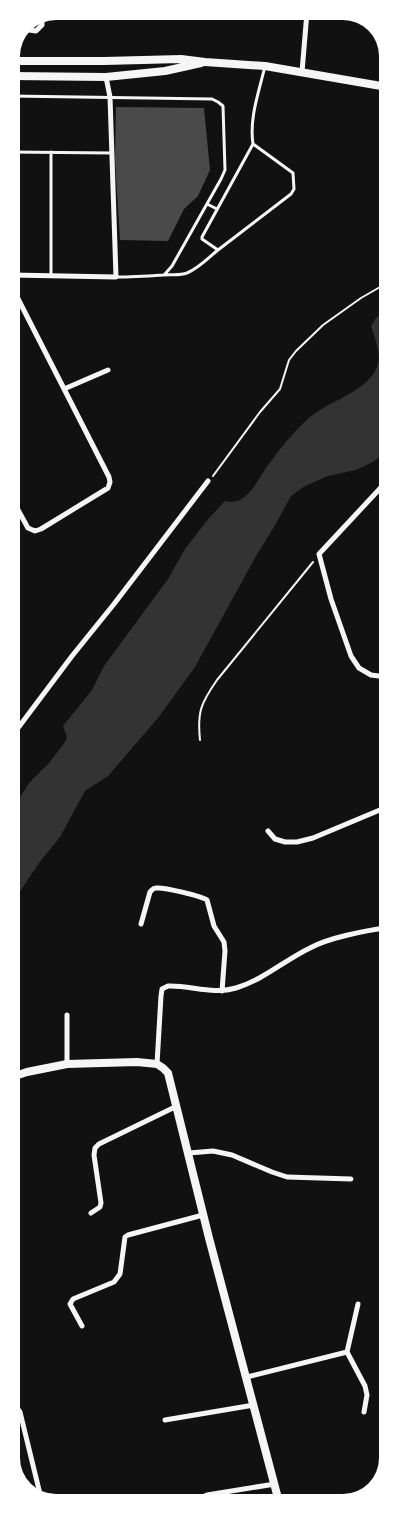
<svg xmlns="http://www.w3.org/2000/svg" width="399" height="1514" viewBox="0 0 399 1514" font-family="'Varela Round',sans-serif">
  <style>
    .water { fill: #333 }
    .building { fill: #4a4a4a }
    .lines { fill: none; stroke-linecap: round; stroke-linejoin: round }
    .path { stroke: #f5f5f5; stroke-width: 2 }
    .service { stroke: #f5f5f5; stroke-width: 3 }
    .minor { stroke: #f5f5f5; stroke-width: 5 }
    .tertiary { stroke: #f5f5f5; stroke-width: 8 }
  </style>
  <rect width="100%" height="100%" fill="#111"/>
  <path class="water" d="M387 309V452L371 463 356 470 328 476 305 486 291 496 274 527 256 556 195 667 158 718 108 776 85 791 60 837 39 863 19 893 12 901V810L29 783 49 763 65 742 67 737 63 726 92 690 104 666 168 579 185 549 209 518 225 501C246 507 257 481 266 468 280 449 298 425 317 412 337 398 376 387 379 359 379 348 374 336 371 326L376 318Z"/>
  <path class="building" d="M153 11H237V16L153 14Z
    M116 107 204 108 210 170 198 196 184 209 168 241 120 240 115 160Z"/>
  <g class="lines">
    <path class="path" d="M213 476 260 412 280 389 289 360 296 351 323 325 361 298 387 283
      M200 740C197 712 201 703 217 680L313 562"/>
    <path class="service" d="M11 96 212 99 218 102 223 106 225 170 221 179 172 266 165 274
      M253 144 293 173 294 189 291 194 218 250 202 239V237L253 144C249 118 259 92 265 66
      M11 152 111 153
      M51 152V276
      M207 204 217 209
      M116 277C132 277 148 276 163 275 172 274 179 276 187 273 199 268 208 258 218 250
      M12 521 21 517"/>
    <path class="minor" d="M144 14V11
      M22 29 36 31 42 25V17
      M302 72 307 12
      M11 275 116 277 110 97 106 77
      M11 285 109 477 110 482 108 488 41 529 35 531 28 528 12 499
      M64 389 108 370
      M387 481 319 554 331 599 351 656 359 668 371 675 387 677
      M12 736 72 656 114 604 208 481
      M268 831 275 839 285 842H297L313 838 387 807
      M141 924 150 892C153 889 153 888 156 888 164 887 201 896 207 900L214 926 224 942 225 951 222 991
      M67 1015V1064
      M157 1064 161 996 162 989 168 986C190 985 213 995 236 988 263 980 285 960 310 948 328 938 367 930 387 928
      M189 1153 213 1151 232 1155 272 1172 287 1177 351 1179
      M91 1213 100 1207 101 1203 94 1155 95 1148 99 1144 177 1106
      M82 1326 70 1304 73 1299 114 1282 120 1274 125 1237 128 1235 203 1215
      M347 1352 365 1386 367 1395 364 1412
      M247 1377 347 1352 358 1304
      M12 1401 20 1412 41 1498
      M165 1420 254 1405
      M191 1502 207 1495 275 1484"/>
    <path class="tertiary" d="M11 61H104L181 59 205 62 265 66 387 87
      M11 76 106 77 165 71 201 63
      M12 1077 27 1072 67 1064 137 1062 157 1064 163 1068 168 1073 209 1238 279 1502"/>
  </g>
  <path d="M0 0H399V1514H0ZM56 20H343A36 36 0 0 1 379 56V1458A36 36 0 0 1 343 1494H56A36 36 0 0 1 20 1458V56A36 36 0 0 1 56 20Z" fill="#fff" fill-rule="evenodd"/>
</svg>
